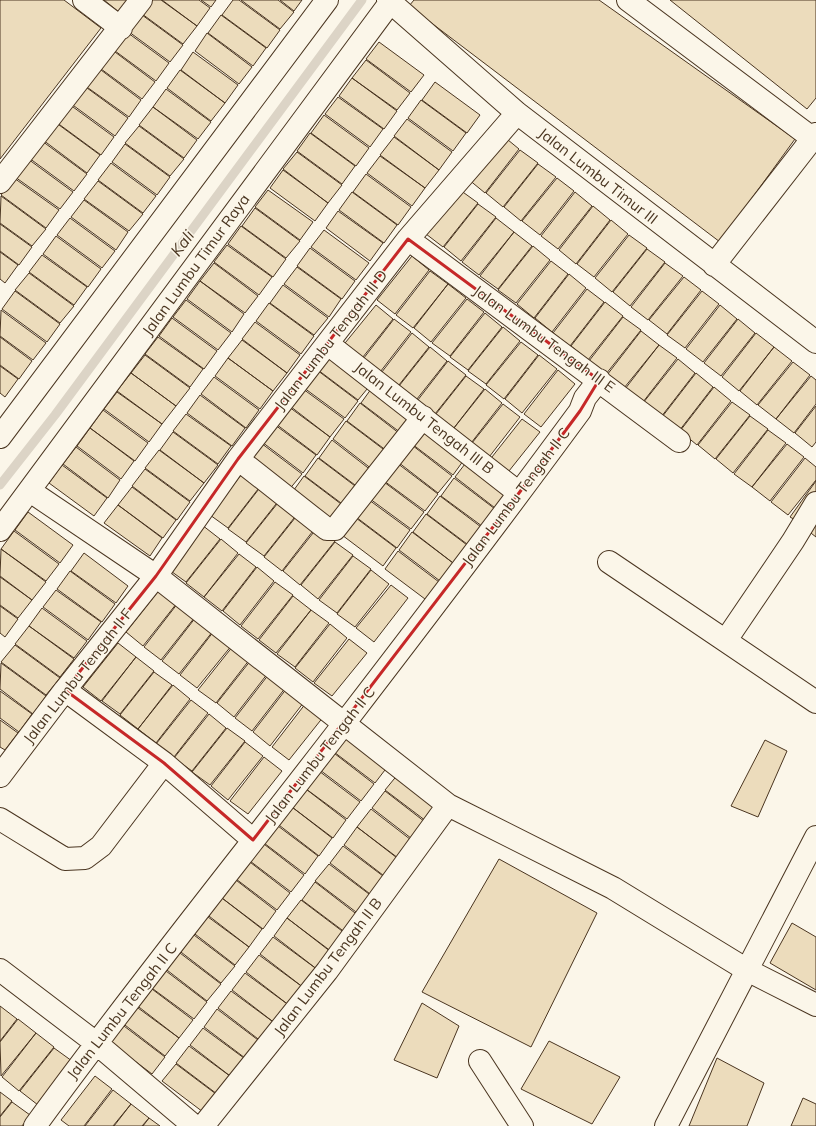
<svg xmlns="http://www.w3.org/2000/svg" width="816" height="1126" viewBox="0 0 816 1126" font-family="Mulish,sans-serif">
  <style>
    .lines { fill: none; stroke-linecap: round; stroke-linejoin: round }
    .stream { stroke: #dcd4c6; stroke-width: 9 }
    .building { fill: #ecdcbc; stroke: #4a3520 }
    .minor-casing { stroke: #4a3520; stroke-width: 24 }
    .minor { stroke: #fbf6e9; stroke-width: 22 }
    .marked { fill: none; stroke: #c62828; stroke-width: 3; stroke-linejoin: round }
    .labels { text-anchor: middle; stroke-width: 3; stroke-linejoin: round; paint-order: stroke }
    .street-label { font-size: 15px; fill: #4a3520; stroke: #fbf6e9 }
    .water-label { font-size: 16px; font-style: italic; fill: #4a3520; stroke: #fbf6e9 }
  </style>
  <rect width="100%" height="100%" fill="#fbf6e9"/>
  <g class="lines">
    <path class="stream" d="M0 485 55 415 362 0"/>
  </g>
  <path class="building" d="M0 0H64L101 28 0 159Z
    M104 0H128L119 12Z
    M146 0H161L197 26 183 44 138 11Z
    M162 0H199L210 8 197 26Z
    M201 0H216L211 7Z
    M233 0H239L280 30 267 48 222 15Z
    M241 0H278L294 12 280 29Z
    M280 0H302L294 11Z
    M414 0H599L795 139 720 242 409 6Z
    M670 0H816V98L807 109Z
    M138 12 183 45 170 62 125 29Z
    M221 15 266 48 253 66 208 33Z
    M124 30 169 63 156 81 111 48Z
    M207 33 252 67 239 84 195 51Z
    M379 42 424 75 411 92 366 59Z
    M111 49 155 82 142 99 97 66Z
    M193 52 238 85 225 103 181 70Z
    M366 60 410 93 397 110 352 78Z
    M97 67 141 100 129 117 84 85Z
    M180 70 225 103 211 121 167 88Z
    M352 78 397 111 384 129 339 96Z
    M435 82 480 115 467 133 422 100Z
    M83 85 128 118 115 136 70 103Z
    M166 89 211 122 198 139 153 107Z
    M338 97 383 129 370 147 325 114Z
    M421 100 466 133 453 151 408 118Z
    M69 104 114 137 101 155 56 122Z
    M153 107 197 140 184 158 139 125Z
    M324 115 369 148 356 166 311 133Z
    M407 119 452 152 439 170 394 136Z
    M55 122 100 155 87 173 43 140Z
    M139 126 184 159 170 176 125 143Z
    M310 133 355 166 342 184 297 151Z
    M502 135 519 149 485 193 468 179Z
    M394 137 439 170 425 188 380 155Z
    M42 141 87 174 74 191 29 158Z
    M125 144 170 177 157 195 112 162Z
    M520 150 538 163 503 207 486 193Z
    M297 152 342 185 328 203 283 169Z
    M380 156 425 188 412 206 367 173Z
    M28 159 73 192 60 209 15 177Z
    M111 163 156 196 143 213 98 180Z
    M538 164 556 177 521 221 504 207Z
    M283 170 328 203 315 221 270 188Z
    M366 174 411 207 398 225 353 192Z
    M14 178 59 210 46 228 1 195Z
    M557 178 574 191 540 235 522 221Z
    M98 181 143 214 129 231 84 199Z
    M268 190 313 222 300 240 255 207Z
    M460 190 478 203 443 247 426 234Z
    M352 192 397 225 384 243 339 210Z
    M575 192 592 206 558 249 541 236Z
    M1 196 46 229 32 246 0 223Z
    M84 200 128 232 116 250 71 217Z
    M478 204 496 217 461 261 444 247Z
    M593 206 610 220 576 264 559 250Z
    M255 208 300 241 286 258 242 226Z
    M338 211 383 243 370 261 326 228Z
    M70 218 115 251 102 268 57 235Z
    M496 218 514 232 479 275 462 262Z
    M611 220 628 234 594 277 577 264Z
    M0 224 32 247 19 265 0 251Z
    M241 226 286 259 273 277 228 244Z
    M324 230 369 263 356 280 311 247Z
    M514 232 532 246 498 289 480 276Z
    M629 235 647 248 612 292 595 278Z
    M56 236 101 269 88 287 43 254Z
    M227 245 272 277 259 295 214 262Z
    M533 246 550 260 516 303 498 290Z
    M310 248 355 281 342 299 297 266Z
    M647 249 665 262 630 306 613 292Z
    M0 252 18 265 5 283 0 279Z
    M42 255 87 287 74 305 29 272Z
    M412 256 429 270 395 314 377 300Z
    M551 261 568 274 534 318 517 304Z
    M214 263 258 296 245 313 200 281Z
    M665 263 683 276 648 320 631 307Z
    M297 267 341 299 329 317 284 284Z
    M430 271 448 284 413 328 396 315Z
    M29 273 74 306 60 323 15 290Z
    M569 274 586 288 552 332 535 318Z
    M684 277 701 290 667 334 649 320Z
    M200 281 244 314 232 332 187 299Z
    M448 284 466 298 431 342 414 328Z
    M283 285 328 318 314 335 270 303Z
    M587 289 604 302 570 346 553 333Z
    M15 291 60 324 47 342 2 309Z
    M702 291 719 304 685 348 667 335Z
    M467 299 484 312 450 356 432 343Z
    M186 300 231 333 218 350 173 317Z
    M605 302 623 316 588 360 571 346Z
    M269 303 314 336 301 354 256 321Z
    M376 305 393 319 359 362 341 348Z
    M720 305 737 319 703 362 686 349Z
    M1 310 46 343 33 360 0 336Z
    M485 313 502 327 468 370 450 357Z
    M623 317 641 330 606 374 589 361Z
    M172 318 217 351 204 369 159 336Z
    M394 319 411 332 377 376 360 363Z
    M738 319 755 333 721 376 704 363Z
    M255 322 300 355 287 373 242 339Z
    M503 327 520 341 486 384 468 371Z
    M641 331 659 345 624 388 607 375Z
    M412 333 429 347 395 390 378 377Z
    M756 333 774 347 739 391 722 377Z
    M0 337 32 361 19 379 0 365Z
    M158 337 203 369 190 387 145 354Z
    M242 340 287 373 273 391 228 358Z
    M521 342 538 355 504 399 486 385Z
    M659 345 677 358 643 402 625 389Z
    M430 347 447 361 413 404 395 391Z
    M774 347 792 361 757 405 740 391Z
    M327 349 372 383 358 400 314 367Z
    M145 355 190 388 176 406 131 373Z
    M539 355 557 369 522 413 505 399Z
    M228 358 273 391 260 409 215 376Z
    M678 359 695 373 661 417 643 403Z
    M448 361 466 375 431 419 414 405Z
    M793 362 810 375 776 419 758 405Z
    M0 366 18 379 5 397 0 393Z
    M313 367 358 401 345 418 300 385Z
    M558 370 575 384 541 427 524 414Z
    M131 373 176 406 162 424 117 391Z
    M696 373 713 387 679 431 662 417Z
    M466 376 484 389 450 433 432 419Z
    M811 376 816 380V404L794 433 776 419Z
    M214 377 259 410 246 428 201 394Z
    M374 385 419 419 405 436 361 403Z
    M299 386 344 419 330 437 286 403Z
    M714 387 731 401 697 445 680 431Z
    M485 389 502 403 468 447 450 433Z
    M117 392 162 424 149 442 104 409Z
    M200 395 245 428 232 446 187 413Z
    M732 402 750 415 715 459 698 445Z
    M360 403 404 437 391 454 347 421Z
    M285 404 330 437 317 455 272 421Z
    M503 404 520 417 486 461 468 448Z
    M816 406V442L812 447 795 433Z
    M103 410 148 443 135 461 90 428Z
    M186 414 231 446 218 464 173 431Z
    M750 416 768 429 733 473 716 459Z
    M522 419 540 432 505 476 488 462Z
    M346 421 391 455 377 473 333 439Z
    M271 422 316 455 303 473 258 439Z
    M422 424 466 457 453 475 408 441Z
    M90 428 134 461 121 479 77 446Z
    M768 430 786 443 752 487 734 474Z
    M173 432 218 465 204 483 160 450Z
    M257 440 302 474 288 491 244 458Z
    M332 440 376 474 363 491 319 458Z
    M408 442 452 476 438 493 394 459Z
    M787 444 804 457 770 501 752 487Z
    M76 447 120 480 108 498 63 464Z
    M159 450 204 483 190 501 145 468Z
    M318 458 363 492 349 509 305 476Z
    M805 458 816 467V480L788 515 771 502Z
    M393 460 438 494 425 511 380 478Z
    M468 460 513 493 499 511 455 477Z
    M62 465 107 498 94 516 49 483Z
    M145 469 190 502 177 520 132 486Z
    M244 471 262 484 228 528 210 515Z
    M304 476 349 510 335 527 291 494Z
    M454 478 499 512 486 529 441 496Z
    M380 479 424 512 411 529 366 496Z
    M816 481V498L799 522 790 517Z
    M262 485 280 499 246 542 228 529Z
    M132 487 176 520 163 538 118 505Z
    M440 496 485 530 471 547 427 514Z
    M365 497 410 530 397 548 352 514Z
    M281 499 298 513 264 556 246 543Z
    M118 505 162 538 150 556 104 523Z
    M28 512 73 545 60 563 15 530Z
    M299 513 316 527 282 571 264 557Z
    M426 514 471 548 457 566 413 532Z
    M352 515 396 548 383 566 338 532Z
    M816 518V537L807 530Z
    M202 525 220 539 186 582 168 569Z
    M317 528 335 541 300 585 283 571Z
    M14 531 59 564 46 581 1 549Z
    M412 532 457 566 444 584 399 550Z
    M221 539 238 553 204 597 186 583Z
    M335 542 353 555 318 599 301 585Z
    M1 549 46 582 32 600 0 576Z
    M398 551 443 585 429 602 385 569Z
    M84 553 128 586 116 603 71 571Z
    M239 554 256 567 222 611 204 597Z
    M353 556 371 569 337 613 319 600Z
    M257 567 274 581 240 625 223 611Z
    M371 570 389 584 355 627 337 614Z
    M70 571 115 604 102 622 57 589Z
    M0 577 32 600 18 618 0 605Z
    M275 582 293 595 258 639 241 626Z
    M391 585 408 598 374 642 356 628Z
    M160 589 177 603 143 646 126 632Z
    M56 590 101 622 88 640 43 607Z
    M293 596 311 610 276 653 259 640Z
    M178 603 195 617 161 660 144 647Z
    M0 606 18 619 5 637 0 633Z
    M42 608 87 641 74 658 29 626Z
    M311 610 329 623 295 667 277 654Z
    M196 617 213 631 179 674 162 661Z
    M330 624 347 638 313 682 295 668Z
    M29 626 74 659 60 677 15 644Z
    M214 631 232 645 197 688 180 675Z
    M349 639 367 653 332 696 314 683Z
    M118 643 136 657 101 701 83 687Z
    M15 645 60 678 46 695 1 662Z
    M233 646 250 659 216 703 198 690Z
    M136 657 154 671 120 714 102 701Z
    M251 660 268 673 234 717 217 703Z
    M1 663 46 696 33 714 0 689Z
    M154 672 172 685 138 729 120 715Z
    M269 674 286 687 252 731 235 718Z
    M173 685 190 699 156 743 138 729Z
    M287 688 304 702 270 746 253 732Z
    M0 691 32 714 19 732 0 718Z
    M191 700 208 713 174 757 156 744Z
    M306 703 324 716 289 760 272 747Z
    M209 714 226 728 192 771 174 758Z
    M0 720 18 733 5 750 0 747Z
    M227 728 245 741 210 785 192 772Z
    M344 732 388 766 375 783 330 749Z
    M765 740 787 751 758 817 731 806Z
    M245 742 263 756 228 800 211 786Z
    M330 750 374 784 361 801 316 767Z
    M264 757 282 771 248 814 230 801Z
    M315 768 360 802 347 819 302 786Z
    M399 773 443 806 430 824 385 790Z
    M302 786 346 820 333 838 288 804Z
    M385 791 429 825 416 842 372 808Z
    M288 804 332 838 319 856 275 822Z
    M371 809 415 843 402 861 357 827Z
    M274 823 318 856 305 874 260 840Z
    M357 827 401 861 388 879 344 845Z
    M260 841 304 875 291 892 246 858Z
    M343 846 387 879 374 897 330 863Z
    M246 859 290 893 277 910 232 876Z
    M499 859 597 913 531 1047 422 992Z
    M329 864 373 897 360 915 315 881Z
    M232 877 276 911 263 929 218 895Z
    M315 882 359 916 346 933 302 900Z
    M218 895 262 929 249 947 205 913Z
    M301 900 346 934 332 952 287 918Z
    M204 914 249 947 235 965 191 931Z
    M287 918 331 952 318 970 274 936Z
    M792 923 816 937V990L770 963Z
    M190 932 235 966 221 983 177 949Z
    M273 937 318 970 304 988 260 954Z
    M176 950 221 984 207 1001 163 967Z
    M259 955 304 988 290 1006 246 972Z
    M162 968 207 1002 194 1019 149 986Z
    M245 973 290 1006 276 1024 232 990Z
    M148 986 193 1020 179 1038 135 1004Z
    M231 991 276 1024 262 1042 218 1008Z
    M422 1003 459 1026 437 1078 394 1060Z
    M134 1005 179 1038 165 1056 121 1022Z
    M0 1006 17 1019 0 1041Z
    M217 1009 262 1043 249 1061 204 1027Z
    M18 1019 36 1033 1 1076 0 1042Z
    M120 1023 165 1057 152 1074 107 1040Z
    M203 1028 248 1061 234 1079 190 1045Z
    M36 1033 54 1047 19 1091 2 1077Z
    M549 1041 620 1077 592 1124 521 1089Z
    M189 1046 234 1079 221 1097 176 1063Z
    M54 1048 72 1061 38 1105 20 1091Z
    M717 1058 764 1083 747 1126H689Z
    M176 1064 220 1097 207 1115 162 1081Z
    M95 1076 112 1089 84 1126H69L61 1120Z
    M113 1090 131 1104 113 1126H85Z
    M0 1092 12 1101 0 1116Z
    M803 1098 816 1104V1126H791Z
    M12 1102 30 1115 22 1126H0V1117Z
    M131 1104 149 1118 142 1126H114Z
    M149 1118 160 1126H143Z"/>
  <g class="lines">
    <g class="minor-casing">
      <path id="minor" d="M84 0 121 28
        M388 0 517 113 816 342
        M628 0 816 141
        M0 182 141 0
        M408 239 679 441
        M714 265 816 134
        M328 344 519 493
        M0 437 327 0
        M238 459 318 522 327 529H335L423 417
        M30 491 156 576 448 805 613 888 747 970 816 1005
        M0 530 392 0
        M609 562 816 702
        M726 640 793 541 816 503
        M65 690 164 763 253 840
        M0 776 65 690 156 576 238 459 408 239 517 113
        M0 819 65 859 85 858 101 846 164 763
        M0 970 96 1043 194 1126
        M480 1061 522 1126
        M35 1126C134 990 240 859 343 725 423 621 502 517 580 411L585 398 599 380
        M203 1126 327 971 448 805
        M666 1126 816 837"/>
    </g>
    <use href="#minor" class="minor"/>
  </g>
  <path class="marked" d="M408 239 599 380 580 411 519 493 253 840 164 763 65 690 156 576 238 459Z"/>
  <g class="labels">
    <g class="street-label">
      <text transform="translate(598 176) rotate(38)" y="5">Jalan Lumbu Timur III</text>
      <text transform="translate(196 265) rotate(-54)" y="5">Jalan Lumbu Timur Raya</text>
      <text transform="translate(544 339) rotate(36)" y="5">Jalan Lumbu Tengah III E</text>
      <text transform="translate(331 340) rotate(-52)" y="5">Jalan Lumbu Tengah III D</text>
      <text transform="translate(424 418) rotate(38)" y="5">Jalan Lumbu Tengah III B</text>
      <text transform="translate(516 497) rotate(-53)" y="5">Jalan Lumbu Tengah II C</text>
      <text transform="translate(78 676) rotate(-52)" y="5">Jalan Lumbu Tengah II F</text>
      <text transform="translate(320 755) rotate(-52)" y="5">Jalan Lumbu Tengah II C</text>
      <text transform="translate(328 967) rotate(-53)" y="5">Jalan Lumbu Tengah II B</text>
      <text transform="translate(122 1011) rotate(-52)" y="5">Jalan Lumbu Tengah II C</text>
    </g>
    <g class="water-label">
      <text transform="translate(182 243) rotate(-54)" y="6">Kali</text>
    </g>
  </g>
</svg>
